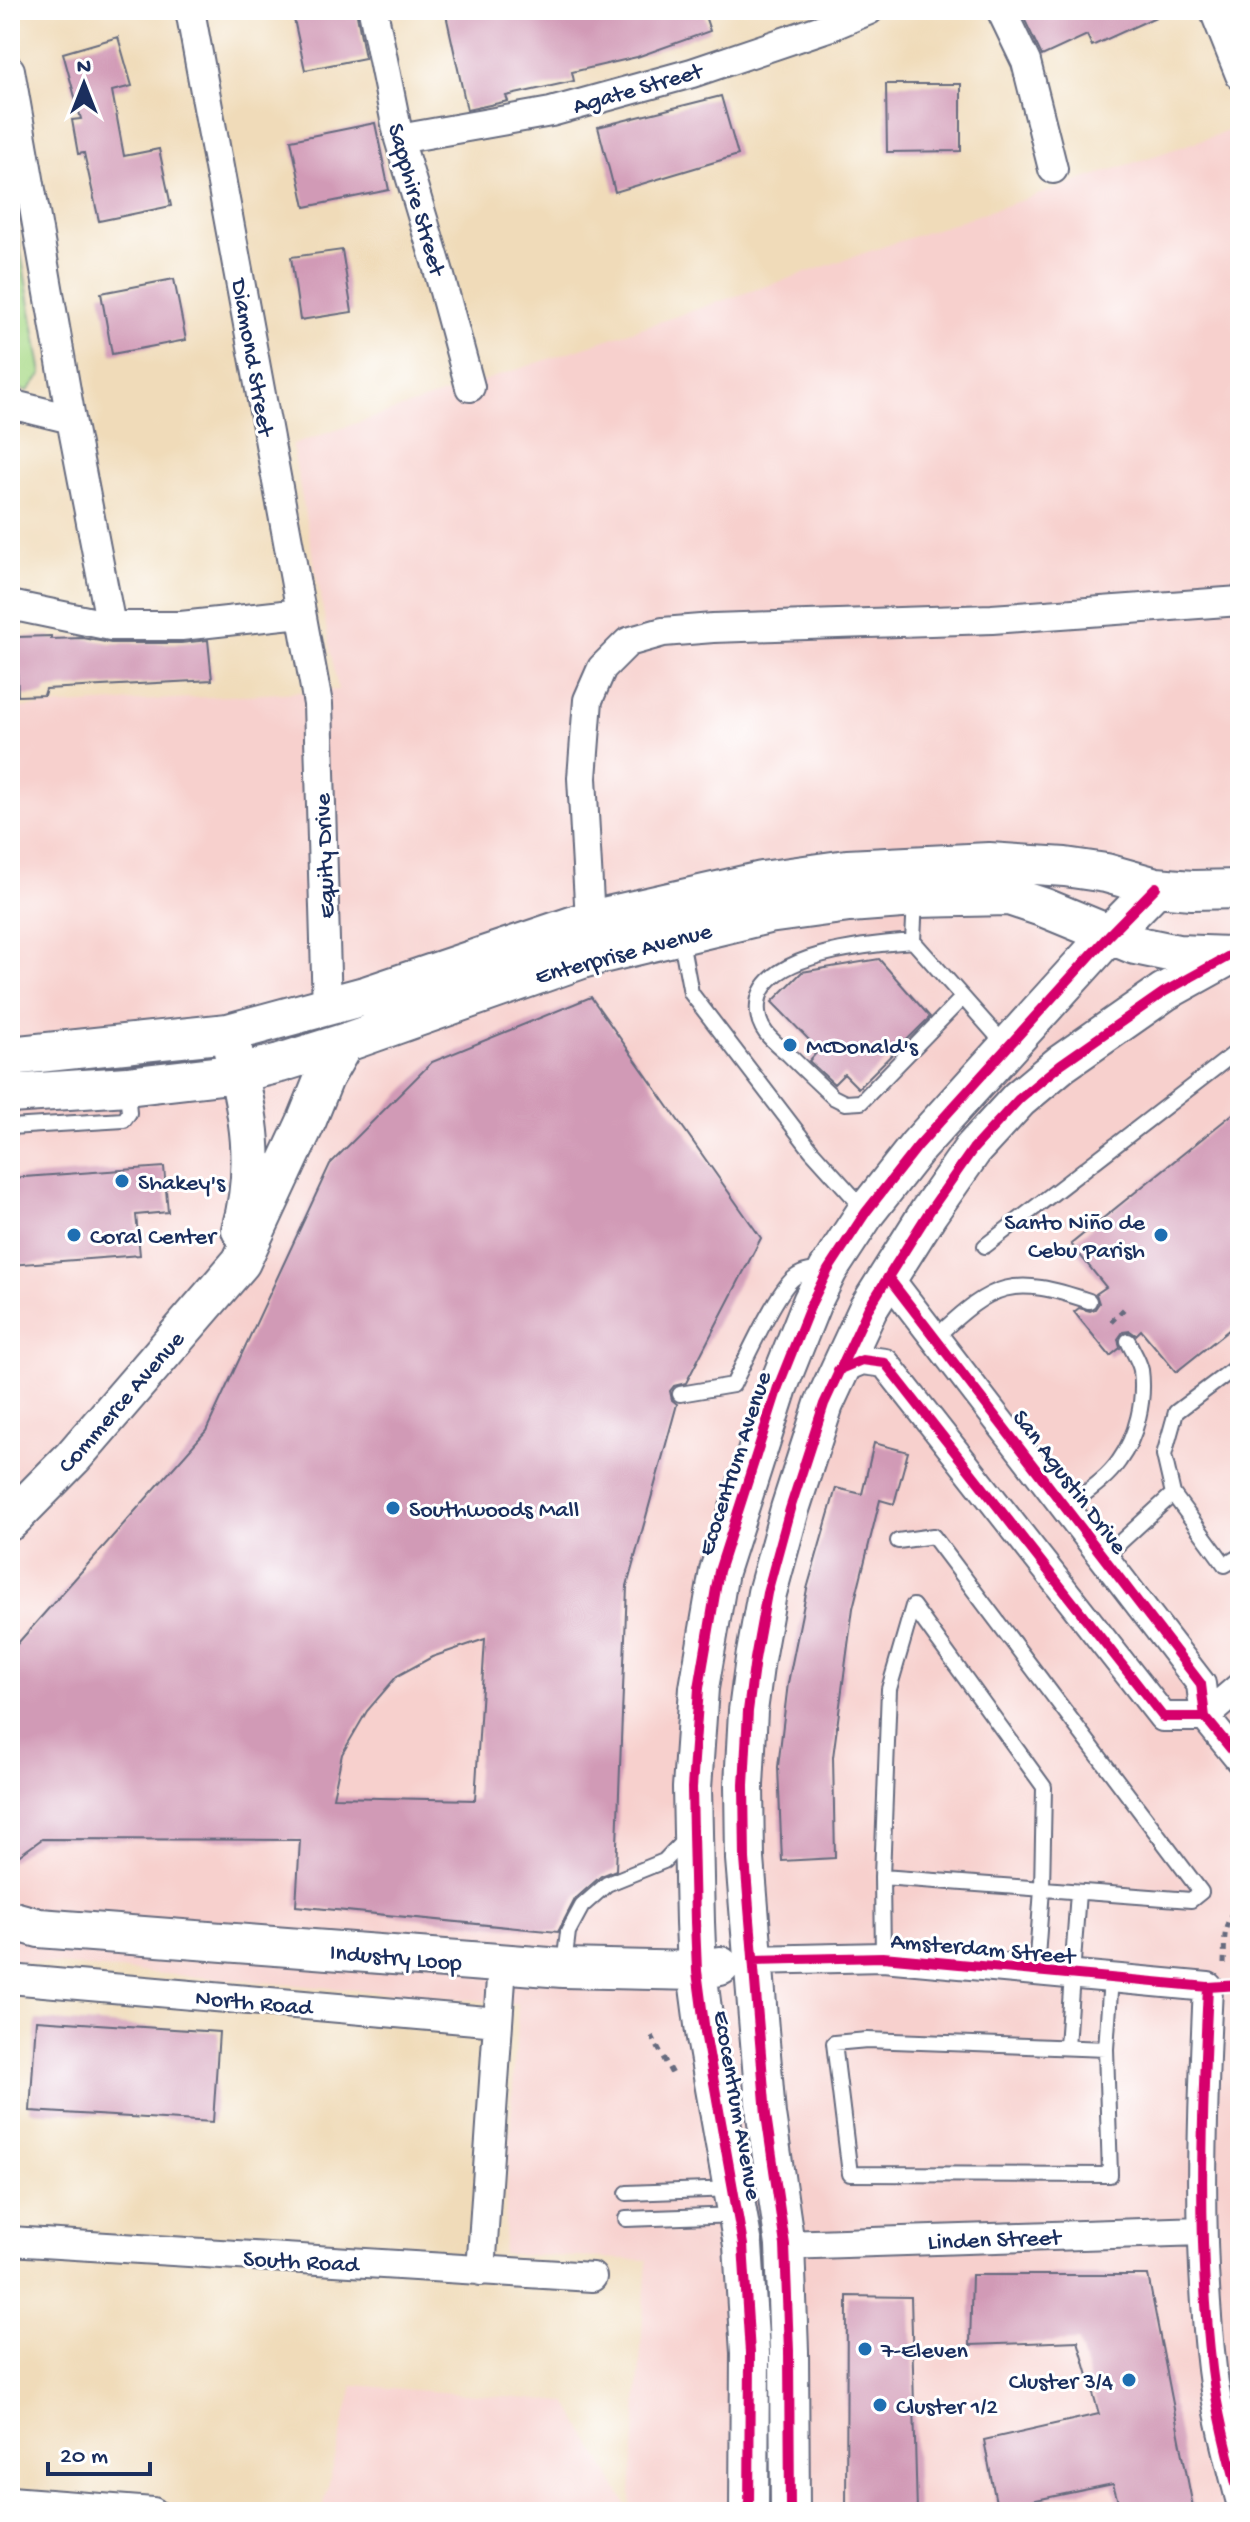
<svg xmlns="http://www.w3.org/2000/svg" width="1250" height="2522" viewBox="0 0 1250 2522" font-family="'Gochi Hand',sans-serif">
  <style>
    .built { fill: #f7d0cd }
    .green { fill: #aadb8a; stroke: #628574; stroke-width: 2 }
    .building { fill: #d19ab6; fill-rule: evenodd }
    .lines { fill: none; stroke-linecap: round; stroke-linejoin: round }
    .lane-casing { stroke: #666b7e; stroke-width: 18 }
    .street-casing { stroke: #666b7e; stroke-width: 32 }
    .secondary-casing { stroke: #666b7e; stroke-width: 42 }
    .path { stroke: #666b7e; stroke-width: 5; stroke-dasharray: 6 6; stroke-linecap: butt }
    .lane { stroke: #fff; stroke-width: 14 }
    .street { stroke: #fff; stroke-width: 28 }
    .secondary { stroke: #fff; stroke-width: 38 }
    .cycleway-casing { stroke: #fff; stroke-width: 15 }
    .cycleway { stroke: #d6006c; stroke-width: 10 }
    .poi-dot { fill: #1f6fb2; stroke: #fff; stroke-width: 3 }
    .labels { text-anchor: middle; stroke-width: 6; stroke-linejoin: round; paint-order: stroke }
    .street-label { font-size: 24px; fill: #1b2f5e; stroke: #fff }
    .poi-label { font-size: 24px; fill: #1b2f5e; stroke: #fff; text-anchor: start }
  </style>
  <rect width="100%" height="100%" fill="#fff"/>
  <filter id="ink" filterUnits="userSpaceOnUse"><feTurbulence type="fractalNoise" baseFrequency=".0125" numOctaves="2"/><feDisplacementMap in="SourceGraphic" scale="16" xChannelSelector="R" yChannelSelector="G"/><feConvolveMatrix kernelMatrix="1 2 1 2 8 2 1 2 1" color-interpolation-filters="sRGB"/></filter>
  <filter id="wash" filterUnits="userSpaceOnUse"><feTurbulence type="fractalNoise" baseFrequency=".006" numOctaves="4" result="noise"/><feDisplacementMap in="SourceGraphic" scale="32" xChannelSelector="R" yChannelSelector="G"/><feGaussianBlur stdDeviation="1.8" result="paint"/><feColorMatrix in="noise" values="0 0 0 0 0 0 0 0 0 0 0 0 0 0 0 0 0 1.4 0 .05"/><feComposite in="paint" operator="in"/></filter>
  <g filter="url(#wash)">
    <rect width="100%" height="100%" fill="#f0dbb9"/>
    <path class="built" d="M1240 127V2512H322L353 2385 567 2402 630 2511 647 2260 503 2254 518 2004 10 1961V708L338 690 292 445Z"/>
    <path class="green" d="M10 190 42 374 28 391 10 387Z"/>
    <g id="blocks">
      <path class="building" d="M292 10H356L365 58 305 70Z
        M445 10H703L710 31 637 57 572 72 574 81 506 96 508 101 467 110Z
        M1020 10H1171L1092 46 1087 35 1042 56Z
        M118 37 132 86 112 91 124 156 159 149 171 206 99 221 84 153 78 154 72 120 81 119 63 53Z
        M886 84H961V151L887 152Z
        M721 96 738 155 615 192 598 127Z
        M375 123 389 190 305 207 291 140Z
        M342 250 352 312 300 320 291 257Z
        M174 279 186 340 112 354 101 293Z
        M51 636V639L83 638 111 643H181L208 640 212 680 46 689 44 695 18 696 16 637Z
        M879 959 930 1017 858 1088 844 1074 834 1084 809 1061 819 1050 772 1002 802 972Z
        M591 997 761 1238 686 1383 674 1386 670 1391 672 1400 677 1404 627 1586 616 1870 601 1876 575 1899 558 1932 296 1906 300 1840 42 1839 10 1862V1652L206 1431 330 1164 432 1062ZM485 1639 475 1800 333 1797 342 1754 367 1711 397 1676 432 1657Z
        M1240 1108V1321L1176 1372 1141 1330 1136 1335 1130 1331 1123 1332 1118 1339 1120 1348 1110 1356 1074 1312 1079 1308 1090 1311 1095 1309 1099 1303 1096 1294 1106 1287 1071 1244Z
        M164 1167 168 1212 136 1215 140 1255 10 1265V1178Z
        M874 1443 908 1452 894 1504 880 1500 853 1608 833 1757 835 1858 782 1861 778 1767 788 1683 807 1589 836 1488 862 1494Z
        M36 2020 219 2032 213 2122 30 2111Z
        M972 2275H1148L1194 2512H1121L1113 2484 997 2508 984 2440 1099 2414 1078 2341 970 2345Z
        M847 2296 911 2297 917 2512H846Z"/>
    </g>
  </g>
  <g filter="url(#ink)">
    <use href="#blocks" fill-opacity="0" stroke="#666b7e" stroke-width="2"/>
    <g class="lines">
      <g class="lane-casing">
        <path id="lane" d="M915 898 913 941 1006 1046
          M680 935 691 993 811 1150 866 1211
          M913 941C873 944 762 953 758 1004 757 1014 760 1025 766 1033 772 1041 781 1048 788 1054 803 1069 818 1083 833 1097L845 1103 861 1102 962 998
          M10 1127 124 1120 129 1113 127 1087
          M985 1246 1240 1049
          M936 1337C994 1282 1012 1275 1089 1301
          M1240 1364 1176 1412 1164 1455 1173 1494 1225 1565 1240 1556
          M680 1394 733 1385C744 1363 777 1290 794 1278 803 1271 813 1270 824 1270
          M1067 1507C1085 1493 1106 1480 1119 1461 1137 1436 1145 1400 1141 1370 1139 1360 1132 1350 1128 1341
          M1103 1558 1173 1494
          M882 1877 1191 1900 1201 1892 933 1536 898 1541
          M883 1957 882 1877 889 1689 913 1606 1044 1787 1042 1889 1036 1971
          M564 1965 568 1932 582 1906 607 1884 664 1861 687 1837
          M867 2040 1106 2049 1110 2175 850 2174 834 2043Z
          M1067 2046 1078 1892
          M1106 2049 1111 1978
          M627 2193 733 2189
          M626 2219 738 2215"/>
      </g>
      <g class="street-casing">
        <path id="street" d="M190 10 318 704 327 1008
          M373 10 399 139 438 269 470 387
          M1001 10 1026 62 1053 169
          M1214 10 1240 75
          M10 70 71 419 111 626
          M399 139 551 112 692 73 831 26 869 10
          M10 404 71 419
          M10 605 111 626H181L301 613
          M590 920 582 778 588 700 602 668 628 642 663 632 713 628 992 619 1240 601
          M888 1277 1201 1684 1205 1717 1240 1760
          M838 1370 862 1360 885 1363 1163 1717H1205
          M1205 1717 1240 1687
          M753 1960 883 1957 1208 1987C1202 2115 1197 2242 1212 2369 1217 2412 1229 2457 1240 2499
          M10 1979 498 2022
          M10 2241 592 2277
          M785 2245 1202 2231
          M481 2271 502 1965
          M10 2501 153 2512"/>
      </g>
      <g class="secondary-casing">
        <path id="secondary" d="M233 1051C249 1113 259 1166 241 1230
          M10 1056 228 1033 368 995 590 920 762 881 847 869 989 862 1065 867 1106 873 1156 887 1192 890 1240 889
          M10 1094 127 1086 239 1073 280 1063 344 1043 585 958 768 914 849 903 915 898 1009 896 1045 908 1135 945 1178 954 1229 956
          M10 1521 73 1457 241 1262 307 1120 324 1078 344 1043
          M10 1920 39 1928 563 1968 697 1971 720 1966
          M749 2512 750 2353 743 2245 705 2032 697 1971 695 1922 692 1788 699 1688 719 1571 778 1387 812 1302 828 1270 866 1212 918 1146 1109 935 1156 887
          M790 2512 789 2351 785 2245 766 2115 745 1859 744 1785 748 1711 755 1659 767 1593 790 1509 824 1404 868 1309 929 1212 973 1149 1019 1099 1061 1064 1164 992 1229 956"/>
      </g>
      <path class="path" d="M1111 1322 1124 1309
        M1224 1964C1225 1938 1222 1923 1240 1902
        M652 2036 674 2078"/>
      <use href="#lane" class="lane"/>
      <use href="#street" class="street"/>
      <use href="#secondary" class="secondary"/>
      <g class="cycleway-casing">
        <path id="cycleway" d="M888 1277 1201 1684 1205 1717 1240 1760
          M838 1370 862 1360 885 1363 1163 1717H1205
          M753 1960 883 1957 1208 1987 1240 1985
          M1208 1987C1202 2115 1197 2242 1212 2369 1217 2412 1229 2457 1240 2499
          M749 2512 750 2353 743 2245 705 2032 697 1971 695 1922 692 1788 699 1688 719 1571 778 1387 812 1302 828 1270 866 1212 918 1146 1109 935 1156 887
          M790 2512 789 2351 785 2245 766 2115 745 1859 744 1785 748 1711 755 1659 767 1593 790 1509 824 1404 868 1309 929 1212 973 1149 1019 1099 1061 1064 1164 992 1229 956"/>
      </g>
      <use href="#cycleway" class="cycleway"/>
    </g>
  </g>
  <g class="poi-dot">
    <circle cx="790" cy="1045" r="8"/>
    <circle cx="122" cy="1181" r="8"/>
    <circle cx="74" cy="1235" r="8"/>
    <circle cx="1161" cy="1235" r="8"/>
    <circle cx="393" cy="1508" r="8"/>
    <circle cx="865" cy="2349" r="8"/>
    <circle cx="1129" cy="2380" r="8"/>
    <circle cx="880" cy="2405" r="8"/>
  </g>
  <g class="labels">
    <g class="street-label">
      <text transform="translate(637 87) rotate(-16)" y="8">Agate Street</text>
      <text transform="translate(418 199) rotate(74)" y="8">Sapphire Street</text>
      <text transform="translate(254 357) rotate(80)" y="8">Diamond Street</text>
      <text transform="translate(323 856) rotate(-92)" y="8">Equity Drive</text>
      <text transform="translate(623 952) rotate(-15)" y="8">Enterprise Avenue</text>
      <text transform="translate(120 1401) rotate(-49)" y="8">Commerce Avenue</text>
      <text transform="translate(733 1463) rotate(-72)" y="8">Ecocentrum Avenue</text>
      <text transform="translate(1071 1481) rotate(53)" y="8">San Agustin Drive</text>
      <text transform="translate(983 1947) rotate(5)" y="8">Amsterdam Street</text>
      <text transform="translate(396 1956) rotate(5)" y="8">Industry Loop</text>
      <text transform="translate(254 2001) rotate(5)" y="8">North Road</text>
      <text transform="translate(739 2105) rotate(80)" y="8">Ecocentrum Avenue</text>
      <text transform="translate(994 2238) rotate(-2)" y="8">Linden Street</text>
      <text transform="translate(301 2260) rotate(3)" y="8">South Road</text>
    </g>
    <g class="poi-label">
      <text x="806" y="1053">McDonald's</text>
      <text x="138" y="1189">Shakey's</text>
      <text x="1145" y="1229" text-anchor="end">Santo Niño de<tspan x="1145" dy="28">Cebu Parish</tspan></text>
      <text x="90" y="1243">Coral Center</text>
      <text x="409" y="1516">Southwoods Mall</text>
      <text x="881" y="2357">7-Eleven</text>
      <text x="1113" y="2388" text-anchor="end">Cluster 3/4</text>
      <text x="896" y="2413">Cluster 1/2</text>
    </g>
  </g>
  <rect width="1250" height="2522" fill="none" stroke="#fff" stroke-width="40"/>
  <g transform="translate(84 84)" stroke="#ffffff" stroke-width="6" paint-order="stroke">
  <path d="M0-6L14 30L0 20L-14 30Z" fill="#1b2f5e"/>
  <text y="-12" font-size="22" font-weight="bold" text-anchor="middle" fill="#1b2f5e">N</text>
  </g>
  <path d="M48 2462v12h102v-12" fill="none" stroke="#1b2f5e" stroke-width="4"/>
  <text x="60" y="2462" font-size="24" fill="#1b2f5e" stroke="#ffffff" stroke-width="6" paint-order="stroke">20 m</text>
</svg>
